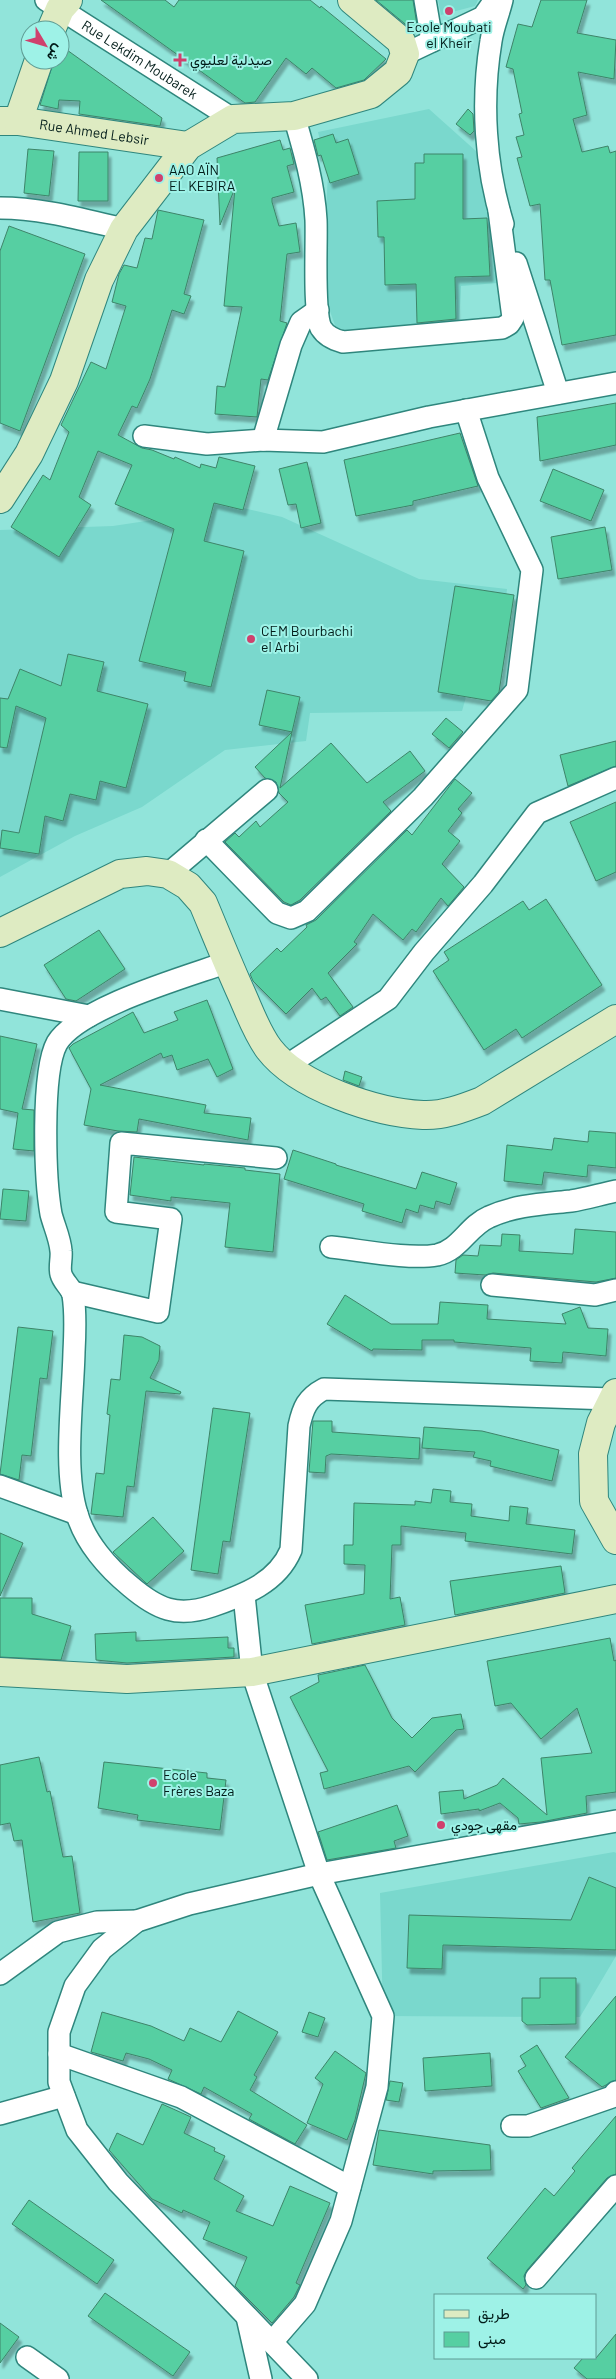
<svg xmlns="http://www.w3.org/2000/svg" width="616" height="2379" viewBox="0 0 616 2379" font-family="Barlow,Vazirmatn,sans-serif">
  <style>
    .built { fill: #7ad8cd }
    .building { fill: #56cfa2; stroke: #3e8469; filter: url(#shadow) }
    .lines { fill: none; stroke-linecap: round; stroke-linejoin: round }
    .street-casing { stroke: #2f867d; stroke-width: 24 }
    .secondary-casing { stroke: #2f867d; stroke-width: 30 }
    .street { stroke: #fff; stroke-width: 21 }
    .secondary { stroke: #deebc2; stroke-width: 28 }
    .poi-dot { fill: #cf416d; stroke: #9ef2e7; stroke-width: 2 }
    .labels { text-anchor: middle; stroke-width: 4; stroke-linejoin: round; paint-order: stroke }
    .poi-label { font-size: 14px; fill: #011b18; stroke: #9ef2e7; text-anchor: start }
    .street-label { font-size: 14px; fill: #011b18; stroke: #9ef2e7 }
  </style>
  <defs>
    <filter id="shadow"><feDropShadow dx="3" dy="5.5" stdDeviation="1" flood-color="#0004"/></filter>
  </defs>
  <rect width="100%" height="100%" fill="#91e4da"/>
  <path class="built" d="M438 0H478L475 6 441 15Z
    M429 109 486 160 496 222 497 283 461 286 459 326 354 336 337 331 326 300 324 245 328 175 318 132Z
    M209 500 282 517 419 579 507 589 495 690H468L462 711 310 713 306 741 225 750 142 807 75 836 0 877V530L113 526 166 518Z
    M614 1852 616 1853V1956L580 2017 383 2016 380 1893Z"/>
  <path class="building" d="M101 0H165L174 7 179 0H310L320 8 321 6 386 59 364 80 336 88 312 68 306 74 286 58 255 102 245 103Z
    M376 0H413L417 25 410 28Z
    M541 0H587L577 33 616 40 614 79 578 72 587 115 573 119 582 152 608 146 610 153 616 151V335L562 345 550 280H545L540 204 530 206 517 158 522 157 516 137 524 135 519 114 522 113 513 69 506 67 518 24 532 27Z
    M60 45 162 118 160 126 79 114 80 101 59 100 58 109 40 105 54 60H60Z
    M468 109 473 114 474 131 470 135 456 124Z
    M333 134 336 143 348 139 359 174 330 183 321 155 318 156 314 140Z
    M280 140 283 150 290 148 294 164 287 166 294 192 272 198V202L279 226 296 223 300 252 287 254 280 321 287 323 268 380 261 379 257 417 215 414 217 386 225 387 242 307 224 306 235 188 220 225 217 158Z
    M28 149 54 151 49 196 24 193Z
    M79 152H108V201H78Z
    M424 154H463V219L487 218 490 276 455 277 456 319 417 323 416 284 385 285 384 237H378L377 201 415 199V163H424Z
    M158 210 204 220 184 294 191 296 184 314 172 310 150 379 137 408 132 406 118 435 142 448 152 450 174 459 175 457 200 468 201 464 216 468 219 457 255 466 243 510 214 503 204 541 244 551 211 687 184 681 186 672 139 661 174 529 115 504 132 465 98 451 79 497 91 505 59 557 11 527 43 475 50 480 69 432 61 425 91 362 106 369 126 306 112 302 119 274 124 265 137 268 145 238 152 239Z
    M9 226 85 254 20 431 0 423V251Z
    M616 403V445L540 461 537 417Z
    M460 433 478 486 413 501V505L356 516 344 460Z
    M307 462 321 523 301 528 296 504 288 505 279 469Z
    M553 469 604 490 591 521 540 501Z
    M605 527 612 570 558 579 551 537Z
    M455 586 514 595 499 692 491 701 438 692Z
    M68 654 104 662 97 691 148 704 126 788 100 781 96 800 70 794 63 821 45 816 39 854 0 848 2 830 19 833 46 718 16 706 7 748 0 747V698L8 699 20 669 61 686Z
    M267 690 300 697 292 732 259 725Z
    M446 718 463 732 449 748 432 734Z
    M292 732 280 788 331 743 367 783 410 751 425 771 383 802 391 811 300 900 291 905 284 902 225 842 235 833 239 837 256 821 260 827 288 802 279 793 276 782 265 778 255 767Z
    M616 741V766L568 786 560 755Z
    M455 779 472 793 458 809 462 813 448 831 460 841 442 864 464 887 448 906 441 898 416 932 412 929 403 940 373 914 354 942 357 944 328 973 353 1007 340 1016 326 997 321 1000 312 988 286 1014 253 981 250 974 277 948 281 952 307 927 306 925 316 920 407 830 412 835Z
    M616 802V872L596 881 570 822Z
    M546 899 602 985 522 1038 516 1029 484 1050 433 971 449 960 444 952 523 901 529 910Z
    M99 930 125 969 76 1001 66 999 44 965Z
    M207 1000 233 1069 217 1077 208 1059 177 1070 172 1055 163 1058 161 1053 100 1085 206 1105 204 1113 251 1118 248 1140 139 1119 137 1132 118 1131 84 1125 91 1089 69 1048 73 1044 133 1012 144 1033 178 1020 174 1012Z
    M0 1036 37 1044 22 1109 34 1110V1151L13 1149 18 1113 0 1109Z
    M345 1071 362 1077 359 1086 343 1080Z
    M589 1131 616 1133V1168L588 1165 587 1177 544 1172 542 1185 504 1181 507 1145 552 1150 554 1138 588 1142Z
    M293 1150 336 1164V1165L416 1189 422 1172 457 1183 450 1205 436 1201 434 1209 420 1205 418 1213 406 1209 402 1223 362 1211 364 1204 284 1179Z
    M134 1157 204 1165V1164L245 1168V1170L280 1174 273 1252 225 1247 230 1203 171 1197V1201L130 1195Z
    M3 1189 29 1191 26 1221 0 1219Z
    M575 1229 616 1232V1278L596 1282 493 1273 485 1275 455 1273 456 1260 463 1255 478 1256 480 1245 501 1246 502 1234 520 1235 519 1251 573 1254Z
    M345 1295 391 1324H438L440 1302 488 1305 487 1319 566 1324 562 1314 580 1307 588 1328 608 1329 606 1356 563 1352 562 1363 530 1361 531 1348 454 1342V1340H422V1350L373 1349 372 1351 327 1324Z
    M18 1327 53 1331 47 1379 40 1378 31 1456 22 1455 19 1480 0 1474Z
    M124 1335 142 1337 160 1346 159 1360 150 1378 181 1392 180 1394 146 1391 134 1487 127 1486 123 1517 91 1514 96 1473 104 1474 110 1415 107 1414 111 1379 120 1380Z
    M213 1408 250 1413 230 1542 223 1541 218 1574 191 1570Z
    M313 1421H332V1432L420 1438 419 1459 331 1454 326 1456 325 1473 309 1472Z
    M424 1427 482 1431 559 1450 552 1481 490 1466 491 1461 473 1457 475 1452 422 1448Z
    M433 1489 451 1491 450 1502 472 1504 471 1516 509 1521 510 1506 528 1508 526 1524 575 1530 572 1554 465 1541 466 1533 401 1526V1545H392L390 1599 400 1597 405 1625 312 1644 305 1605 364 1594 365 1565 344 1564V1545H353L354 1503 415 1505V1501L431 1503Z
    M153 1517 184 1551 147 1584 113 1552Z
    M0 1533 23 1543 0 1596Z
    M561 1566 565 1593 455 1615 450 1581Z
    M0 1598H32V1614L71 1626 61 1660 0 1657Z
    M136 1632V1641L228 1637V1648H234V1657L127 1663 96 1660 95 1634Z
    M610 1638 614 1661 616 1660V1792L586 1796 587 1813 541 1822 519 1824 518 1818 500 1803 479 1811V1809L441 1814 439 1792 463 1790 464 1799 497 1785 503 1778 547 1815 541 1758 592 1753 577 1708 541 1739 511 1703 495 1706 487 1661Z
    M365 1665 392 1718 412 1738 432 1718 461 1714 464 1729 456 1730 415 1772 409 1766 324 1789 320 1773 328 1771 290 1697 319 1682 318 1675Z
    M39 1757 47 1792 50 1791 63 1857 72 1856 80 1913 33 1922 22 1840 14 1841 10 1823 0 1825V1765Z
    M104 1762 207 1773V1778L226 1780 220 1830 137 1820 138 1815 98 1808Z
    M397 1805 408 1836 394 1841 396 1848 327 1860 318 1832Z
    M589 1877 616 1888V1950L443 1945 442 1969 407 1968 409 1915 571 1920Z
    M540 1978H576V2024L527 2025 522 2021V1998H540Z
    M616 1996V2080L602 2087 565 2057Z
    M238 2011 278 2032 254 2075 257 2077 250 2090 307 2125 295 2144 249 2119 252 2114 204 2087 201 2094 168 2079 172 2070 149 2059 126 2053 123 2061 91 2052 102 2012 151 2026 184 2041 190 2028 221 2042Z
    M309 2012 325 2018 318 2037 302 2032Z
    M537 2045 569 2098 541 2108 518 2071 526 2066 520 2056Z
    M335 2051 366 2073 355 2120 347 2140 307 2123 323 2084 315 2078Z
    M490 2053 492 2086 425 2091 423 2058Z
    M390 2081 403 2083 399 2102 386 2100Z
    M162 2104 191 2117 184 2133 215 2148 214 2151 225 2156 214 2179 244 2196 236 2211 273 2226 290 2186 330 2203 296 2283 300 2285 294 2297 272 2323 235 2286 247 2257 203 2239 210 2222 183 2210 182 2213 152 2199 109 2150 117 2133 143 2145Z
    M616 2116V2174L607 2178 527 2270 524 2276 526 2285 523 2289 487 2258 545 2188 554 2196 575 2171 572 2168Z
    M379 2130 490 2145 491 2170 433 2171V2174L373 2165Z
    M29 2200 114 2260 97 2284 12 2224Z
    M105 2293 190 2352 173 2376 88 2316Z
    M0 2323 19 2337 0 2363Z
    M616 2334V2379H587L574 2368 583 2358H596Z"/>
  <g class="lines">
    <g class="street-casing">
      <g id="street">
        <path id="s1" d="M46 0 233 119"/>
        <path d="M425 0 432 41"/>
        <path d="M502 0C499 13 493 27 491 41 481 101 485 166 503 224"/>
        <path d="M405 54 483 17 495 0"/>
        <path d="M294 116C304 150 314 184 316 220 317 242 313 312 321 328 326 336 335 340 343 342L502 328 509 324 513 318 499 211"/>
        <path d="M0 208C42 208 84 220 124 229"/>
        <path d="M516 263 558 393"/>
        <path d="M144 436 207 444 263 440 323 442 429 417 616 383"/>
        <path d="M263 440 291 345 301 322 318 310"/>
        <path d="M206 840 277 913 291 918 307 911 423 797 517 690 532 570 488 478 466 410"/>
        <path d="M168 874 267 790"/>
        <path d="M228 962C186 977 79 1007 57 1043 41 1072 45 1180 51 1214 54 1226 60 1238 61 1251 62 1258 59 1267 61 1274 63 1282 71 1287 73 1295 76 1313 75 1333 74 1352 73 1399 63 1470 77 1514 85 1542 108 1568 130 1586 157 1609 177 1618 212 1606 244 1595 277 1583 291 1550L299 1426C303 1408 307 1398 324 1389L611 1399"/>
        <path d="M0 999 89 1016"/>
        <path d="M286 1066 388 999 424 952 483 884 537 813 616 778"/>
        <path d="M331 1247C361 1250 408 1260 437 1255 460 1250 468 1226 489 1217 515 1205 543 1204 571 1201 586 1199 601 1194 616 1191"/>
        <path d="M492 1285 595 1295 616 1290"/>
        <path d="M72 1292 158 1312 171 1219 116 1212 121 1143 276 1158"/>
        <path d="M0 1486 77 1514"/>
        <path d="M244 1595 252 1672 319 1874 383 2016 377 2087 341 2221 305 2304 272 2342"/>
        <path d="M0 1974 58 1932 97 1922 137 1921"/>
        <path d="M59 2054 181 2097 350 2187"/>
        <path d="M0 2114 64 2096"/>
        <path d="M512 2126H528L612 2097 616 2092"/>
        <path d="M536 2278 616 2186"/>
        <path d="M247 2317 261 2379"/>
        <path d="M27 2357 58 2379"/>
        <path d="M307 2379 118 2182 77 2130 59 2082V2032L75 1986 102 1949 137 1921 189 1904 319 1874 616 1821"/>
      </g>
    </g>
    <g class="secondary-casing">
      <g id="secondary">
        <path d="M51 30 60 9 68 0"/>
        <path id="s2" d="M0 121H18L188 146"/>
        <path d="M18 121 39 60"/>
        <path d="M0 499 29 454 64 381 99 280 124 229 188 146 233 119 294 116 371 94 398 72 405 54 401 41 352 0"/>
        <path d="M0 933 120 874 147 871 168 874 188 886 203 903C216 934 228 964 242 995 250 1013 257 1033 269 1049 298 1087 377 1113 423 1115 443 1116 464 1108 482 1101L616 1019"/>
        <path d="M616 1393 601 1423 593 1454 594 1501 616 1540"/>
        <path d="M0 1672 127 1679 252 1672 616 1599"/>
      </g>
    </g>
    <use href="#street" class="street"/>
    <use href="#secondary" class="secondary"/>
  </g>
  <g class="poi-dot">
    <circle cx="449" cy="11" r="5"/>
    <path d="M177.5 52.5h5v5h5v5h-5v5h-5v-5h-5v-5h5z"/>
    <circle cx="159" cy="178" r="5"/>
    <circle cx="251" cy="639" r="5"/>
    <circle cx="153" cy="1783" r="5"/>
    <circle cx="441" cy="1825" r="5"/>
  </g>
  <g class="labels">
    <g class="poi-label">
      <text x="449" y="32" text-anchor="middle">Ecole Moubati<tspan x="449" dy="16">el Kheir</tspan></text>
      <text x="190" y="65">صيدلية لعليوي</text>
      <text x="169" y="175">AAO AÏN<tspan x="169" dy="16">EL KEBIRA</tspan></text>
      <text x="261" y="636">CEM Bourbachi<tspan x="261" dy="16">el Arbi</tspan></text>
      <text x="163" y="1780">Ecole<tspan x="163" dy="16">Frères Baza</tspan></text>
      <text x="451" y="1830">مقهى جودي</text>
    </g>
    <g class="street-label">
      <text dy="5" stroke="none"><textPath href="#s1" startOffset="111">Rue Lekdim Moubarek</textPath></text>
      <text dy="5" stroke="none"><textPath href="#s2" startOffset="95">Rue Ahmed Lebsir</textPath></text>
    </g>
  </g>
  <rect x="434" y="2294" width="162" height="65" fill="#9ef2e7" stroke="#5f9c94"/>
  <rect x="444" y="2310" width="25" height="8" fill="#deebc2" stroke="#5f9c94"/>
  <text x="478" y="2319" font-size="15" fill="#011b18">طريق</text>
  <rect x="444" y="2332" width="25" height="15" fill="#56cfa2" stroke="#5f9c94"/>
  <text x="478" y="2344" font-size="15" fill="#011b18">مبنى</text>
  <g transform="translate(45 45) rotate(128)"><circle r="24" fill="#9ef2e7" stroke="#5f9c94"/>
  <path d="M0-4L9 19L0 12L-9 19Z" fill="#cf416d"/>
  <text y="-8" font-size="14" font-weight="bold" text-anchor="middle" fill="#011b18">ش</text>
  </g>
</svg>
